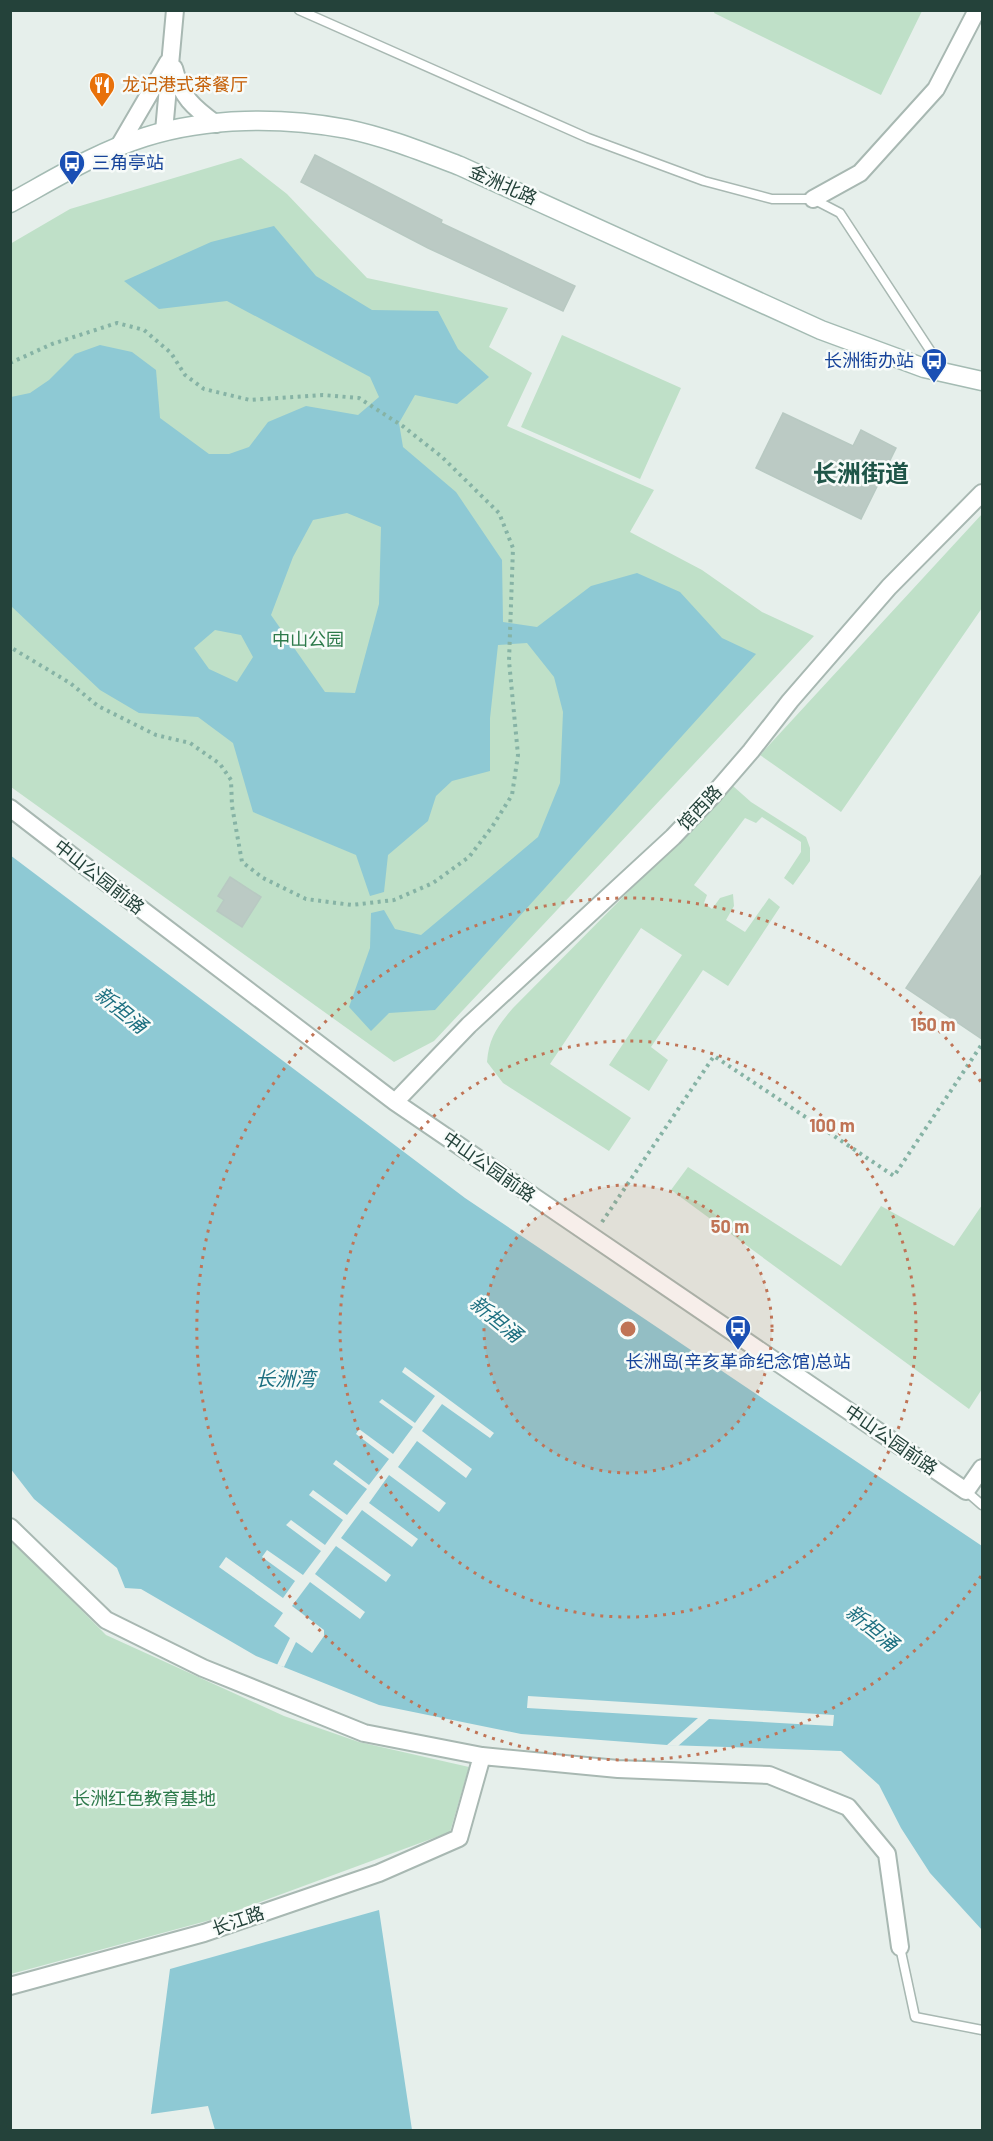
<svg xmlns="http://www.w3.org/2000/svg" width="993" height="2141" viewBox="0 0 993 2141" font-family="Barlow,'Noto Sans SC',sans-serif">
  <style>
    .green { fill: #bfe0c8 }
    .water { fill: #8ec9d4; fill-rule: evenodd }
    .pier { fill: #e6efeb }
    .building { fill: #bbcac4; stroke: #b8c9c2; stroke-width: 1.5 }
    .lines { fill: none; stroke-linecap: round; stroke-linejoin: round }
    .service-casing { stroke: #a8b8b2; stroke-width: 11 }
    .minor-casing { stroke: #a8b8b2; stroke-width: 20 }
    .secondary-casing { stroke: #a4bbb3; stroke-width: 21 }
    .path { stroke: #86b3a5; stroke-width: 4; stroke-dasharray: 3 4.5; stroke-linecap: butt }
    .service { stroke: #fff; stroke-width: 8 }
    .minor { stroke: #fff; stroke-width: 16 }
    .secondary { stroke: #fff; stroke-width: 18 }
    .ring { fill: none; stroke: #c07456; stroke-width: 3; stroke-dasharray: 3 6 }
    .labels { text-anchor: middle; stroke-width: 5; stroke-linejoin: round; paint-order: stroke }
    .food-label { font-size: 18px; fill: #c56008; stroke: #f7fbf9; text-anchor: start }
    .transit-label { font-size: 18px; fill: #164399; stroke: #f7fbf9; text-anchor: start }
    .street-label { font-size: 18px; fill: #24423a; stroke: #f7fbf9 }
    .park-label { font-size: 18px; fill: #2d7a4b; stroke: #f7fbf9 }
    .water-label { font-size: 20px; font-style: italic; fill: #1c6f80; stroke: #f7fbf9 }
    .district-label { font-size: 24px; font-weight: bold; fill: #1f5548; stroke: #f7fbf9 }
    .centre { fill: #c07456; stroke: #f7fbf9; stroke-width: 3 }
    .ring-label { font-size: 18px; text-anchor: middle; font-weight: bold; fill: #c07456; stroke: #f7fbf9; stroke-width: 5; stroke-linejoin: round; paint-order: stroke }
  </style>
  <rect width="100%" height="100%" fill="#e6efeb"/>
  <path class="green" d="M715 11V10L922 11 881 95 714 13Z
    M241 158 287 194 367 278 508 308 489 347 532 373 507 426 654 490 630 532 702 570 762 612 814 636 434 1041 394 1062 11 787 10 244 70 209Z
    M562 335 681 388 640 479 521 427Z
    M982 514V608L841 812 760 755Z
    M733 786 751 802 806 837 810 848V861L793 885 784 878 801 852V842L762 817 756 823 745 818 694 885 707 895 704 903 712 909 720 898 733 894 734 906 726 920 745 932 769 898 780 907 728 986 703 970 651 1047 668 1060 649 1091 609 1065 682 955 641 928 550 1064 631 1118 609 1151 503 1083 487 1062C489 1037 498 1026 513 1008Z
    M688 1167 841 1266 881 1206 954 1246 982 1205V1389L969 1409 671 1190Z
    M11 1539 106 1635 284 1716 359 1742 469 1767 450 1832 214 1919 11 1974Z"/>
  <path class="water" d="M274 226 316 276 372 310 438 311 458 349 489 377 457 404 415 395 399 423 403 447 456 492 502 560 503 622 537 627 591 586 637 573 680 592 722 638 756 654 435 1010 389 1013 371 1031 349 1007 370 948 371 913 384 910 395 929 421 935 538 837 560 783 563 712 554 677 527 643 498 645 490 718V771L452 781 436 796 428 821 388 855 384 892 370 896 356 855 253 812 233 743 198 717 139 713 100 690 11 606V397L30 393 49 380 75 354 100 345 132 352 156 370 160 418 209 454H229L249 447 268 422 306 406 358 415 379 397 370 377 227 301 159 309 124 281 211 242ZM347 513 381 527 379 604 355 693 325 692 271 615 293 557 313 520ZM215 630 241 635 253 657 237 682 209 669 194 648Z
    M10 855 465 1198 982 1546V1930L930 1873 901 1828 879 1785 841 1751 667 1745 521 1734 379 1705 256 1656 141 1589 125 1588 117 1568 34 1499 10 1468Z
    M379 1910 412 2130H215L208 2106 151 2114 170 1969Z"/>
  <path class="pier" d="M405 1367 494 1433 490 1438 442 1404 422 1431 472 1469 466 1478 417 1441 398 1467 446 1503 439 1512 389 1475 369 1503 418 1539 412 1547 362 1510 341 1538 391 1575 386 1582 336 1546 315 1574 365 1612 360 1619 310 1582 292 1606 324 1630V1636L312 1653 296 1642 284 1667 277 1665 290 1638 274 1626 283 1613 219 1567 226 1557 283 1598 295 1581 262 1557 267 1550 303 1575 321 1551 286 1525 291 1520 325 1545 343 1520 309 1495 313 1490 347 1515 367 1489 333 1464 336 1460 369 1485 389 1459 356 1434 359 1429 393 1454 413 1427 379 1402 382 1399 415 1423 435 1396 402 1372Z
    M528 1696 834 1715 833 1726 709 1719 678 1746 667 1745 698 1718 527 1708Z"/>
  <path class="building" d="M315 155 442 220 441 223 575 286 563 311 428 248 301 182Z
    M783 413 853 446 861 430 896 448 861 519 756 468Z
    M982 874V1039L906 988Z
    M230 877 261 897 242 927 217 911 224 900 218 896Z"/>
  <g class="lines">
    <g class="service-casing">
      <path id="service" d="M299 10 588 138 704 181 772 199H813L840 213 943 370
        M966 1491 982 1505
        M900 1947 915 2017 982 2030"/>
    </g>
    <g class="minor-casing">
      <path id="minor" d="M174 68C181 97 193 107 216 124
        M164 131 175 10
        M119 146 168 62
        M813 199 860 173 936 89 977 10
        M10 808 124 896 395 1102 966 1491 982 1468
        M395 1102 469 1025 673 837 713 795 751 751 790 701 889 587 982 493
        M10 1527 106 1620 203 1668 364 1733 482 1756 618 1769 769 1775 848 1807 887 1854 900 1947
        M10 1986 204 1933 379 1873 459 1838 482 1756"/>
    </g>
    <g class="secondary-casing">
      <path id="secondary" d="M10 203C54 179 97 152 145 137 208 117 282 117 347 129 386 137 423 152 460 166L821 330 924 368 982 381"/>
    </g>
    <path class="path" d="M10 363 52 344 117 323 144 330 171 353 185 375 204 389 250 400 323 395 359 398 404 427 442 457 499 513 513 548 509 661 518 755 512 795 492 827 469 857 433 883 394 900 352 905 306 899 263 878 242 862 232 806 231 780 220 764 190 743 156 735 98 706 70 683 10 647
      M602 1222 714 1056 894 1176 982 1044"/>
    <use href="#service" class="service"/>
    <use href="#minor" class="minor"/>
    <use href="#secondary" class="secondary"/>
  </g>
  <circle cx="628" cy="1329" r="144" fill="#c07456" fill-opacity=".12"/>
  <g class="ring">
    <circle cx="628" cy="1329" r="144"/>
    <circle cx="628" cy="1329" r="288"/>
    <path d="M981 1576A431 431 0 1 1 981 1082"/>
  </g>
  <defs>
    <g id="restaurant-pin" transform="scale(1.35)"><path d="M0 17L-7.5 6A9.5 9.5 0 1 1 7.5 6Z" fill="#e8710a" stroke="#f7fbf9"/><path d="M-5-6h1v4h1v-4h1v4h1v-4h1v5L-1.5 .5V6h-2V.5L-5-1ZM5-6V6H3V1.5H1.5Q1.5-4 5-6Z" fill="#fff"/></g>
    <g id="bus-pin" transform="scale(1.35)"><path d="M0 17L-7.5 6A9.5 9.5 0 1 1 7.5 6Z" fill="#1a4fb4" stroke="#f7fbf9"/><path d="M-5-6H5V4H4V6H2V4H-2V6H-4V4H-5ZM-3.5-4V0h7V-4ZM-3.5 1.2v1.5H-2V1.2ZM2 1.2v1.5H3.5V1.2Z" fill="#fff"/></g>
  </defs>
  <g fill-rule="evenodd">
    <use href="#restaurant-pin" x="102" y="85"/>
    <use href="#bus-pin" x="72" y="163"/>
    <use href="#bus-pin" x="934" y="361"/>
    <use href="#bus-pin" x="738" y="1328"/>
  </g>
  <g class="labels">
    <g class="food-label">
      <text x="122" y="91">龙记港式茶餐厅</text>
    </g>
    <g class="transit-label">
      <text x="92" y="169">三角亭站</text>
      <text x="914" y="367" text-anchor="end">长洲街办站</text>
      <text x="738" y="1368" text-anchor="middle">长洲岛(辛亥革命纪念馆)总站</text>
    </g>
    <g class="street-label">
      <text transform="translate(503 185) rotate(24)" y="6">金洲北路</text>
      <text transform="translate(700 808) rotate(-47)" y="6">馆西路</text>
      <text transform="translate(99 877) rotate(38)" y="6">中山公园前路</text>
      <text transform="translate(489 1167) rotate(35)" y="6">中山公园前路</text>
      <text transform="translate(891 1440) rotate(35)" y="6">中山公园前路</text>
      <text transform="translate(238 1921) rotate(-19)" y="6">长江路</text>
    </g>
    <g class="park-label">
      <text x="308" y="646">中山公园</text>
      <text x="144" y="1805">长洲红色教育基地</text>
    </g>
    <g class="water-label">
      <text transform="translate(121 1010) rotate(39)" y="7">新担涌</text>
      <text transform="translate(496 1319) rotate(39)" y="7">新担涌</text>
      <text x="285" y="1386">长洲湾</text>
      <text transform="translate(872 1628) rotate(39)" y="7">新担涌</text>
    </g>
    <g class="district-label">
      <text x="861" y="482">长洲街道</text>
    </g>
  </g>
  <circle cx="628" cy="1329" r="9" class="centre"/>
  <g class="ring-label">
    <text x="933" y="1031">150 m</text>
    <text x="832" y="1132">100 m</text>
    <text x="730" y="1233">50 m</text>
  </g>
  <rect width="993" height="2141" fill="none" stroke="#24423a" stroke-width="24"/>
</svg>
